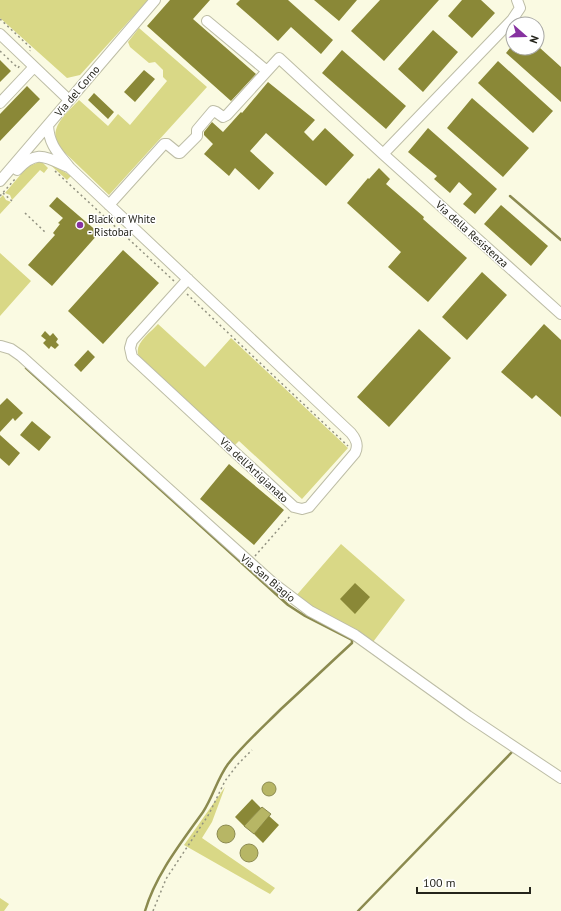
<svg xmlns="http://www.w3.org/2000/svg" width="561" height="911" viewBox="0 0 561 911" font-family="'PT Sans',sans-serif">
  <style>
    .green { fill: #d9d886 }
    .water { fill: #b7b665; stroke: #8b8a4f }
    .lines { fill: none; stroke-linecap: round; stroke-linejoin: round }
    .stream { stroke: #8b8a4f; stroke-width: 2.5 }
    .building { fill: #8a8837 }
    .minor-casing { stroke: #bdbda6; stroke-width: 12 }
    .path { stroke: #929281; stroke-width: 1.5; stroke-dasharray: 2 3; stroke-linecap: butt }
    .minor { stroke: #fff; stroke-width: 10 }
    .poi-dot { fill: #8732a0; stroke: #fff; stroke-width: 1.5 }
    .labels { text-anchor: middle; stroke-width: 3; stroke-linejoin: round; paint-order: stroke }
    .street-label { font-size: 11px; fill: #24241b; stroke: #fff }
    .poi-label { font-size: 11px; fill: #24241b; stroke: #fff; text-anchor: start }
  </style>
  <rect width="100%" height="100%" fill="#fafae2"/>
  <path class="green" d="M0 0H148L80 75 67 78 0 18Z
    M139 28 207 87 109 195 60 148C46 129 67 113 79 100L108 126 118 114 130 125 167 81 163 77V70L155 62 149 63 130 47 128 42Z
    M45 160 71 176 67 180Z
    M39 162 43 163 48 168 44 173 40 170 12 200 10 195 5 193 27 167Z
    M3 195 6 200 11 202 0 214V198Z
    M0 253 31 281 0 316Z
    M158 324 205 367 231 338 348 448 302 499 239 441 235 445 141 360C130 346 149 334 158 324Z
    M341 544 405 600 373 642 295 597Z
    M225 787 212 822 202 838 275 888 270 894 184 845Z
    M0 898 9 904 4 911H0Z"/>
  <path class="water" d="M262 789a7 7 0 1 1 14 0a7 7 0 1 1-14 0Z
    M262 807 271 814 254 834 244 826Z
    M217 834a9 9 0 1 1 18 0a9 9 0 1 1-18 0Z
    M240 853a9 9 0 1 1 18 0a9 9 0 1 1-18 0Z"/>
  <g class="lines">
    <path class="stream" d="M510 196 561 240
      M26 368 288 605 305 616 352 640V643C328 665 305 687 281 709 263 727 244 744 228 764 217 779 213 797 203 812 181 843 156 874 145 911
      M358 911 513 751"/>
  </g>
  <path class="building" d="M170 0H210L193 19 256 74 231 101 147 26Z
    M240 0H288L333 40 321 54 291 27 278 41 236 4Z
    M314 0H357L339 21Z
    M380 0H439L384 61 351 31Z
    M462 0H481L495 13 472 38 448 16Z
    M433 30 458 52 423 92 398 69Z
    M510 48H540L561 67V102L506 53Z
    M342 50 406 106 386 129 322 73Z
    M0 60 11 71 0 82Z
    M498 61 553 111 533 133 478 83Z
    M144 70 155 79 135 102 124 92Z
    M268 82 315 120 304 132 313 141 325 128 354 155 326 186 266 133 250 151 274 173 259 190 235 168 229 176 204 154 213 144 204 135V132L212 122 223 132 241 112 242 113Z
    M27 86 40 99 0 141V114Z
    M94 93 114 112 108 119 88 100Z
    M472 98 529 148 503 177 447 128Z
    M428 128 497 189 475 214 463 204 472 194 459 182 450 193 434 179 437 176 408 152Z
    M379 168 390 179 386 184 424 217 423 219 467 258 428 302 388 267 401 252 347 203 368 178 369 179Z
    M57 197 99 233 52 286 28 265 55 235 53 233 60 224 58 223 63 218 49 206Z
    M501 205 548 246 531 266 484 224Z
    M123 250 159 283 103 344 68 311Z
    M482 272 507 295 467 340 442 317Z
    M544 324 561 340V417L536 395 532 399 501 372Z
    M419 329 451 358 389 427 357 397Z
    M45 331 50 336 53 333 58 339 56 342 59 345 55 349 51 346 49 349 43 343 46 340 41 336Z
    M88 350 95 357 81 372 74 365Z
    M7 398 23 413 15 421 13 418 0 432V405Z
    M32 421 51 437 39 451 20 435Z
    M0 435 20 453 9 466 0 458Z
    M229 464 284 510 254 545 200 499Z
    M355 583 370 597 355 614 340 599Z
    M252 799 261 808 244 826 235 817Z
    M269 816 279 825 263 843 254 834Z"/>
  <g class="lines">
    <g class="minor-casing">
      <path id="minor" d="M207 21 267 71
        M0 34 69 100
        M0 103 34 67
        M48 125C49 145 58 153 70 168L351 433C356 439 359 445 355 453L309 507 302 509 294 507 132 357 130 348 132 341 188 279
        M383 154 512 20 520 8 517 0
        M17 170C37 149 45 157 68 167
        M0 181 155 0
        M109 205 164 144H167L178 153H180L197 136V130L213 111 216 112 223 117 227 115 279 58 383 154 561 314
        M1 346 11 349 21 356 273 583 310 611 355 635 468 716 561 778"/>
    </g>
    <path class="path" d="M0 19 31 48 30 51
      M0 51 18 68 20 65
      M55 171 174 281
      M3 193 12 201
      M0 196 16 178
      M25 213 45 232
      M187 294 348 446
      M255 556 291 515
      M153 911 166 879 209 814 225 781 238 764 252 750"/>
    <use href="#minor" class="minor"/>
  </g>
  <circle class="poi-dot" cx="80" cy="225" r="4"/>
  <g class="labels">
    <g class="street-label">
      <text transform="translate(77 91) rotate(-50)" y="4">Via del Corno</text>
      <text transform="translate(472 234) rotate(42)" y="4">Via della Resistenza</text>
      <text transform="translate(254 470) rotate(43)" y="4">Via dell'Artigianato</text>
      <text transform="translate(268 578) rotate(40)" y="4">Via San Biagio</text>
    </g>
    <g class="poi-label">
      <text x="88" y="223">Black or White<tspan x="88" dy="13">- Ristobar</tspan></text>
    </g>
  </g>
  <g transform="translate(525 36) rotate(110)"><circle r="19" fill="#ffffff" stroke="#a7a7a4"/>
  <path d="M0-3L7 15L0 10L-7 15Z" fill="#8732a0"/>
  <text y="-6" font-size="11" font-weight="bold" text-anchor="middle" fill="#24241b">N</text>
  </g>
  <path d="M417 887v6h113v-6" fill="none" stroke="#24241b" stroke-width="2"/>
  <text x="423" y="887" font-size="12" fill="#24241b" stroke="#ffffff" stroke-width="3" paint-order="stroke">100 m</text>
</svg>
